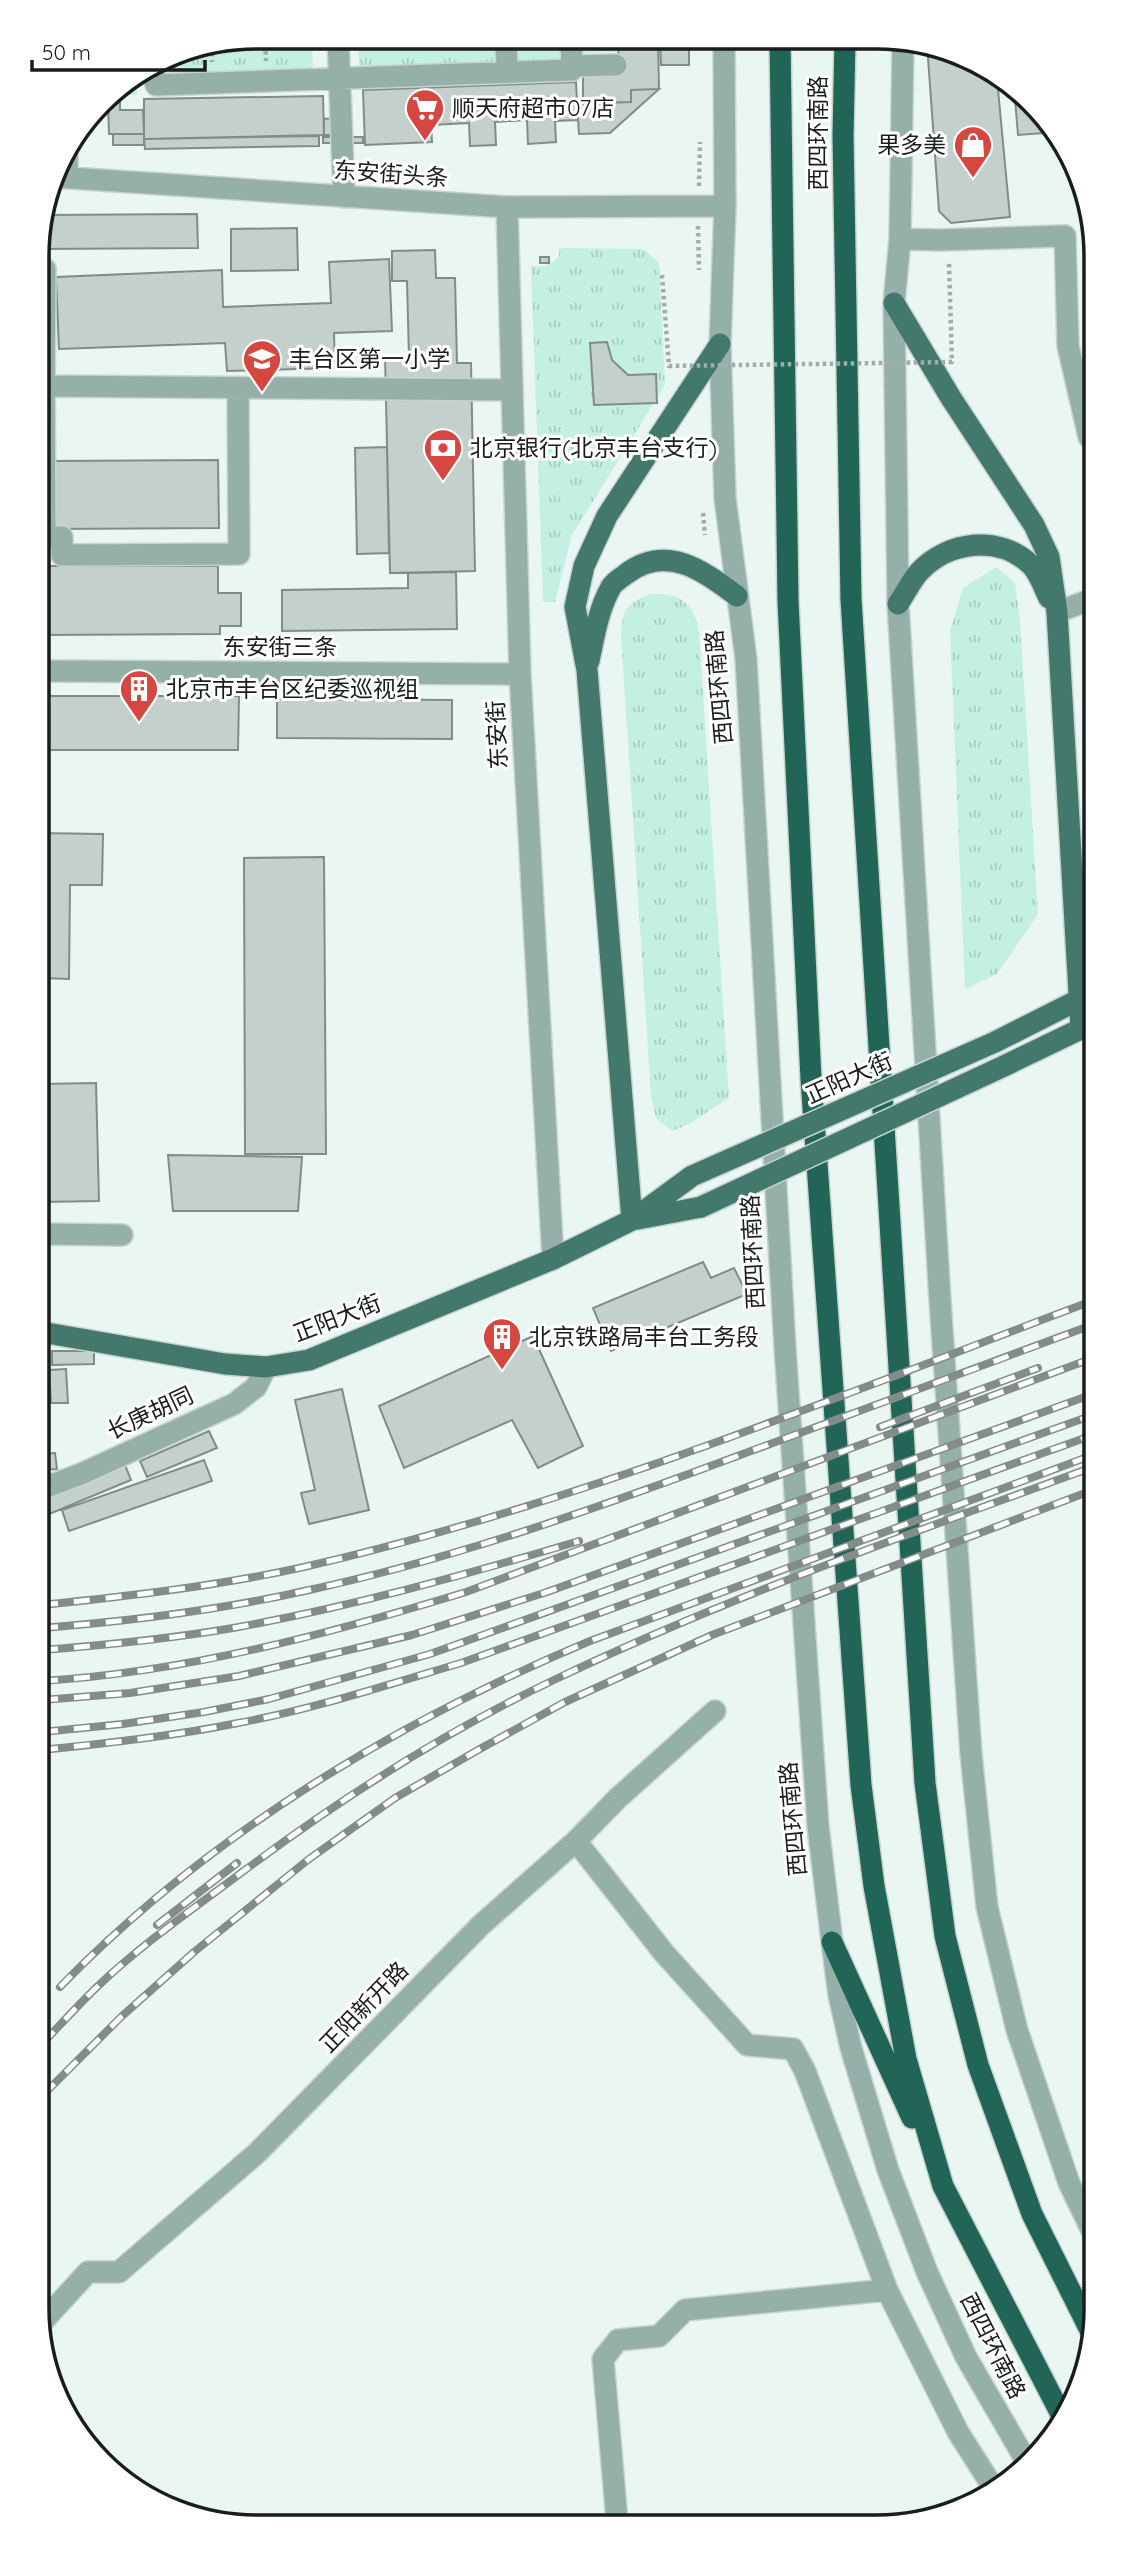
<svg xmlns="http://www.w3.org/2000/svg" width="1133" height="2564" viewBox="0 0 1133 2564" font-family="Quicksand,'Noto Sans SC',sans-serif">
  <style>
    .grass { fill: url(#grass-tufts) }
    .building { fill: #c4d0cc; stroke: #818c89; stroke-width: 2 }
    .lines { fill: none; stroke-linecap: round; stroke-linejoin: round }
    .minor-casing { stroke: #c9d3d0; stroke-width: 24 }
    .major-casing { stroke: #c9d3d0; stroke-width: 24 }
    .highway-casing { stroke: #c9d3d0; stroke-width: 24 }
    .path { stroke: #a2aca9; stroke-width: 4.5; stroke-dasharray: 3.5 3.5; stroke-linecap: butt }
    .minor { stroke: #95b0a9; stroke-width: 21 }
    .major { stroke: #43796c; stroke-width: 21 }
    .highway { stroke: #206556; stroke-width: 21 }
    .rail-casing { stroke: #848c89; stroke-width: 8 }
    .rail { stroke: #fff; stroke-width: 5; stroke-dasharray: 16; stroke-linecap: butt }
    .major-bridge-casing { stroke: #c9d3d0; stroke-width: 24; stroke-linecap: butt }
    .path-bridge { stroke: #a2aca9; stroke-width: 4.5; stroke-dasharray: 3.5 3.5; stroke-linecap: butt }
    .major-bridge { stroke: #43796c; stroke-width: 21 }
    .labels { text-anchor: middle; stroke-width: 6; stroke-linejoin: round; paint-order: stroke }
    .poi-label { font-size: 23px; fill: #191d1c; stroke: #fff; text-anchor: start }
    .street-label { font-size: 23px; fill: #191d1c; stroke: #fff }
    .rim { fill: none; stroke: #191d1c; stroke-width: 3.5 }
  </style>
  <defs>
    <pattern id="grass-tufts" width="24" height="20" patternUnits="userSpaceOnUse" patternTransform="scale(1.75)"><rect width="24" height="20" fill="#c4efe3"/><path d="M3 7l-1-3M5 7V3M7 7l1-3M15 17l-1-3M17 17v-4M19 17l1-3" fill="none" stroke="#a8ccc2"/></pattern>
  </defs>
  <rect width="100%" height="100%" fill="#eaf6f2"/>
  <path class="grass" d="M256 37H312L313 72 159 78V62L172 53Z
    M358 37 502 38 503 65 359 70Z
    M509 38 568 39 569 64 510 66Z
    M577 39H616L617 52 577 53Z
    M137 76V95H110L111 91Z
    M559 248 644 249 659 263 665 385 572 535 555 602H543L531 266H546L559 257Z
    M996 567 1015 583 1020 621 1038 914 997 974 965 989 950 631 963 588Z
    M651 594C680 593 694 602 699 632L729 1098 689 1124 672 1131 656 1118 651 1096 621 636C622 610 626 603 651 594Z"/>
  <path class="building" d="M618 39H658L659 89 631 90V102L583 103V72L619 71Z
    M660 39H689V65H661Z
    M927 44 997 79 1010 217 951 223 939 211Z
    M576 82 578 120 555 121 556 142 528 144 527 120 495 122 496 145 470 146 469 123 431 125 432 142 365 145 363 90Z
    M1014 87 1022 91 1058 132 1018 135Z
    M659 89 610 133 579 134 577 104 631 102V90Z
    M323 96 324 135 144 139V99Z
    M108 103H120V110H143L144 134H109Z
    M334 118V135H324V119Z
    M113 134H144V145H113Z
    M319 136V146L145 149 144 139Z
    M323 137H363V143H323Z
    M197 214 198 248 37 249 44 215Z
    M297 228 298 270 231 271V229Z
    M435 250 436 278H455L457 363H471L475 571 390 573 385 357H409L407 281H392V251Z
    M540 257H549V263H540Z
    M389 259 392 331 334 333 335 368 227 371 225 343 59 349 56 277 222 270 223 307 331 303 329 262Z
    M607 342 612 360 628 375 656 374 657 403 594 405 590 343Z
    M387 447 389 553 357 554 355 448Z
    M218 460 219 528 51 529V461Z
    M38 566H218V593H241V626H220V634L39 635Z
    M456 572 457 629 282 631V590L408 588V573Z
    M39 696H239L238 750H39Z
    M277 699 452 700V739L277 738Z
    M39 833 103 834 102 885H70L69 979 40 978Z
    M324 857 326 1154H245L244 858Z
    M96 1083 99 1201 40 1202V1084Z
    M168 1155 302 1157 298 1211H173Z
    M703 1262 711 1278 734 1268 747 1294 611 1351 593 1308Z
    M533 1336 583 1446 538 1468 512 1420 404 1468 379 1406Z
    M41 1341H49V1355H41Z
    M52 1351H94V1364L52 1365Z
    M66 1369 68 1403H51L49 1370Z
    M46 1384 47 1401 41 1402V1385Z
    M342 1389 369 1510 309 1524 301 1493 315 1490 295 1400Z
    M209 1431 217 1448 147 1477 140 1461Z
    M55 1453 57 1469 41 1470V1454Z
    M204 1460 212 1481 69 1531 62 1510Z
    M125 1465 131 1480 42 1517 41 1499Z
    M1094 1728V1774L1086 1729Z"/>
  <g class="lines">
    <g class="minor-casing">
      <path id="minor" d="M338 37 344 197
        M506 38 507 72
        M724 40 725 206 720 344 725 498 746 659 785 1348 818 1826 832 1942 839 1995 851 2048 888 2170 927 2272 966 2357 1028 2464
        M903 41 900 239 894 303 898 604 940 1300 971 1754 987 1907 1017 2030 1069 2183 1095 2237
        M152 66 156 85 572 70 571 39
        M572 66 616 65
        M67 149V178
        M55 177 507 207 725 206
        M507 207 520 674 553 1259
        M900 239 940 240 1065 236 1068 346 1089 437
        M45 269 44 386 512 390
        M44 386 45 537H62V555L239 554 238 389
        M1057 612 1090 600
        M39 671 520 674
        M41 1234 122 1235
        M41 1489 81 1474 234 1404 256 1387 266 1367
        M576 1841 664 1953 747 2045 793 2049 805 2071 887 2290 958 2432 996 2492
        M44 2320 88 2272H119L257 2153 481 1925 576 1841 618 1798 715 1711
        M617 2521 603 2359 618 2340 659 2336 685 2310 887 2290"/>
    </g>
    <g class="major-casing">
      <path id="major" d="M894 303 951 398 1034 525 1049 557 1057 612 1081 1028
        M898 604C905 594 911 581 919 572 948 541 999 534 1031 565 1039 573 1044 588 1049 598
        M589 661C594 637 598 611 610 589 613 582 620 579 626 574 667 543 703 571 737 596
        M995 1042 1090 994
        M1004 1066 1091 1024
        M638 1219 701 1207
        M632 1220 587 670 575 607 584 566 607 516 720 344
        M41 1332 225 1364 266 1367 309 1360 553 1259 632 1220 692 1176"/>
    </g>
    <g class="highway-casing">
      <path id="highway" d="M780 40 788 601 811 1079 861 1785 874 1886 906 2059 943 2186 1063 2418
        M845 40 843 136 851 599 925 1783 945 1936 978 2065 1032 2214 1093 2336
        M832 1942 912 2118"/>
    </g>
    <path class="path" d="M265 37 266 61
      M250 38 277 37
      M212 46V62
      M699 186 700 142
      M698 226 699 270
      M703 513 705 535"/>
    <use href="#minor" class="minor"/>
    <use href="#major" class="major"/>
    <use href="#highway" class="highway"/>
    <g class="rail-casing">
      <path id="rail" d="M880 1427 1038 1368
        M42 1605C129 1596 218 1586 304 1567 575 1505 833 1398 1092 1301
        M42 1628C132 1621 221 1610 309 1590 461 1557 606 1505 751 1451 865 1409 979 1367 1092 1325
        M42 1650C106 1645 169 1639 233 1628 350 1607 465 1575 579 1541
        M42 1681C187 1672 328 1634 466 1592L1093 1358
        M42 1700 130 1693 239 1676 412 1635 547 1592 1093 1394
        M42 1732 123 1724 204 1712 269 1699 430 1654 1093 1415
        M42 1750C108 1743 174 1736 238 1723 314 1709 387 1685 461 1663L1093 1435
        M157 1925 237 1863
        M60 1987C208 1835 396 1722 590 1641L1093 1455
        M43 2043C61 2024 79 2004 98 1986 142 1944 193 1909 241 1873 340 1799 444 1732 556 1679 729 1596 913 1533 1093 1467
        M43 2095 121 2017 194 1952 309 1859 395 1798 478 1750 565 1702 712 1635 1093 1490"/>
    </g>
    <use href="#rail" class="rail"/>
    <g class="major-bridge-casing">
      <path id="major-bridge" d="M692 1176 995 1042
        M701 1207 1004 1066"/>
    </g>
    <path class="path-bridge" d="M662 275 669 366 952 362 949 263"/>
    <use href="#major-bridge" class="major-bridge"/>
  </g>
  <defs>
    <g id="supermarket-pin" transform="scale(2.0125)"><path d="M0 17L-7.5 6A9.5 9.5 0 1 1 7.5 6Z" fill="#d54740" stroke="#fff"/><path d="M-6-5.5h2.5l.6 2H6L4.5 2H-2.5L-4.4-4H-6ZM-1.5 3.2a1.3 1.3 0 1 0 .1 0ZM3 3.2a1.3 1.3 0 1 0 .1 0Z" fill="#fff"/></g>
    <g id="shop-pin" transform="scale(2.0125)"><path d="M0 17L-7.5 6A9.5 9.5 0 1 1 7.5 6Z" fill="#d54740" stroke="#fff"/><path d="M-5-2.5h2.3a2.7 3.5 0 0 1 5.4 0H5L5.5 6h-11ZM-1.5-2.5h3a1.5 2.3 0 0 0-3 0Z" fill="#fff"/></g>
    <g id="school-pin" transform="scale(2.0125)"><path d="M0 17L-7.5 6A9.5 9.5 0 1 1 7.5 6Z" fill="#d54740" stroke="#fff"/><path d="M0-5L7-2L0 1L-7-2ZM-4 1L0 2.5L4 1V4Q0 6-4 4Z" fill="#fff"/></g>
    <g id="bank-pin" transform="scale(2.0125)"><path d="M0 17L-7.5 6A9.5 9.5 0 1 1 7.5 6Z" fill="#d54740" stroke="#fff"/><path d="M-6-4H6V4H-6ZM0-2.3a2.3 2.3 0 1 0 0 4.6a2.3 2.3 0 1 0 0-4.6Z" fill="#fff"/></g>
    <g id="building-pin" transform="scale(2.0125)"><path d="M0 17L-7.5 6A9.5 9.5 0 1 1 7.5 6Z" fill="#d54740" stroke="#fff"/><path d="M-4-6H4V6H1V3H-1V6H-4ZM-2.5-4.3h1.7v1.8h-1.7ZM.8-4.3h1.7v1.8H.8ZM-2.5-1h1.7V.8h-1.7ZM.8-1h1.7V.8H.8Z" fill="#fff"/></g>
  </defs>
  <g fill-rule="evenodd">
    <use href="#supermarket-pin" x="425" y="108"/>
    <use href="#shop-pin" x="973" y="145"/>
    <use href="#school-pin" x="262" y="359"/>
    <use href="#bank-pin" x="443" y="448"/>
    <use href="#building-pin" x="139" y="689"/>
    <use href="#building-pin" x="502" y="1337"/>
  </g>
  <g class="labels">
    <g class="poi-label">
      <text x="452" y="116">顺天府超市07店</text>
      <text x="946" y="153" text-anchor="end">果多美</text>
      <text x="289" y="367">丰台区第一小学</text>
      <text x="470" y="456">北京银行(北京丰台支行)</text>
      <text x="166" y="697">北京市丰台区纪委巡视组</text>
      <text x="529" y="1345">北京铁路局丰台工务段</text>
    </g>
    <g class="street-label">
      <text transform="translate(818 133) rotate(-90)" y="8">西四环南路</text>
      <text transform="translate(391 174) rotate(4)" y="8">东安街头条</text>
      <text x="280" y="655">东安街三条</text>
      <text transform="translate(719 687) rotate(-95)" y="8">西四环南路</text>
      <text transform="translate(497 735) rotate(-93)" y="8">东安街</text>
      <text transform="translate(849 1078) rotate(-24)" y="8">正阳大街</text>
      <text transform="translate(753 1252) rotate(-93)" y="8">西四环南路</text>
      <text transform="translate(337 1318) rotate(-21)" y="8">正阳大街</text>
      <text transform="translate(150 1413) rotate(-25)" y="8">长庚胡同</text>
      <text transform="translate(793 1819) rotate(-95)" y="8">西四环南路</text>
      <text transform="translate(364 2007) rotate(-46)" y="8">正阳新开路</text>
      <text transform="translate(993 2346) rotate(63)" y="8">西四环南路</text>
    </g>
  </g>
  <path d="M0 0H1133V2564H0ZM256 49H877A207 207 0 0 1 1084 256V2308A207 207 0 0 1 877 2515H256A207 207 0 0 1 49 2308V256A207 207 0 0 1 256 49Z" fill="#fff" fill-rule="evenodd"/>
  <path class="rim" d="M256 49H877A207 207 0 0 1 1084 256V2308A207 207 0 0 1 877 2515H256A207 207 0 0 1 49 2308V256A207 207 0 0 1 256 49Z"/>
  <path d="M32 60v10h173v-10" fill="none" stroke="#191d1c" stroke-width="3.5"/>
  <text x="42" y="60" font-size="21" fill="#191d1c" stroke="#ffffff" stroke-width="5" paint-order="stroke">50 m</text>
</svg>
